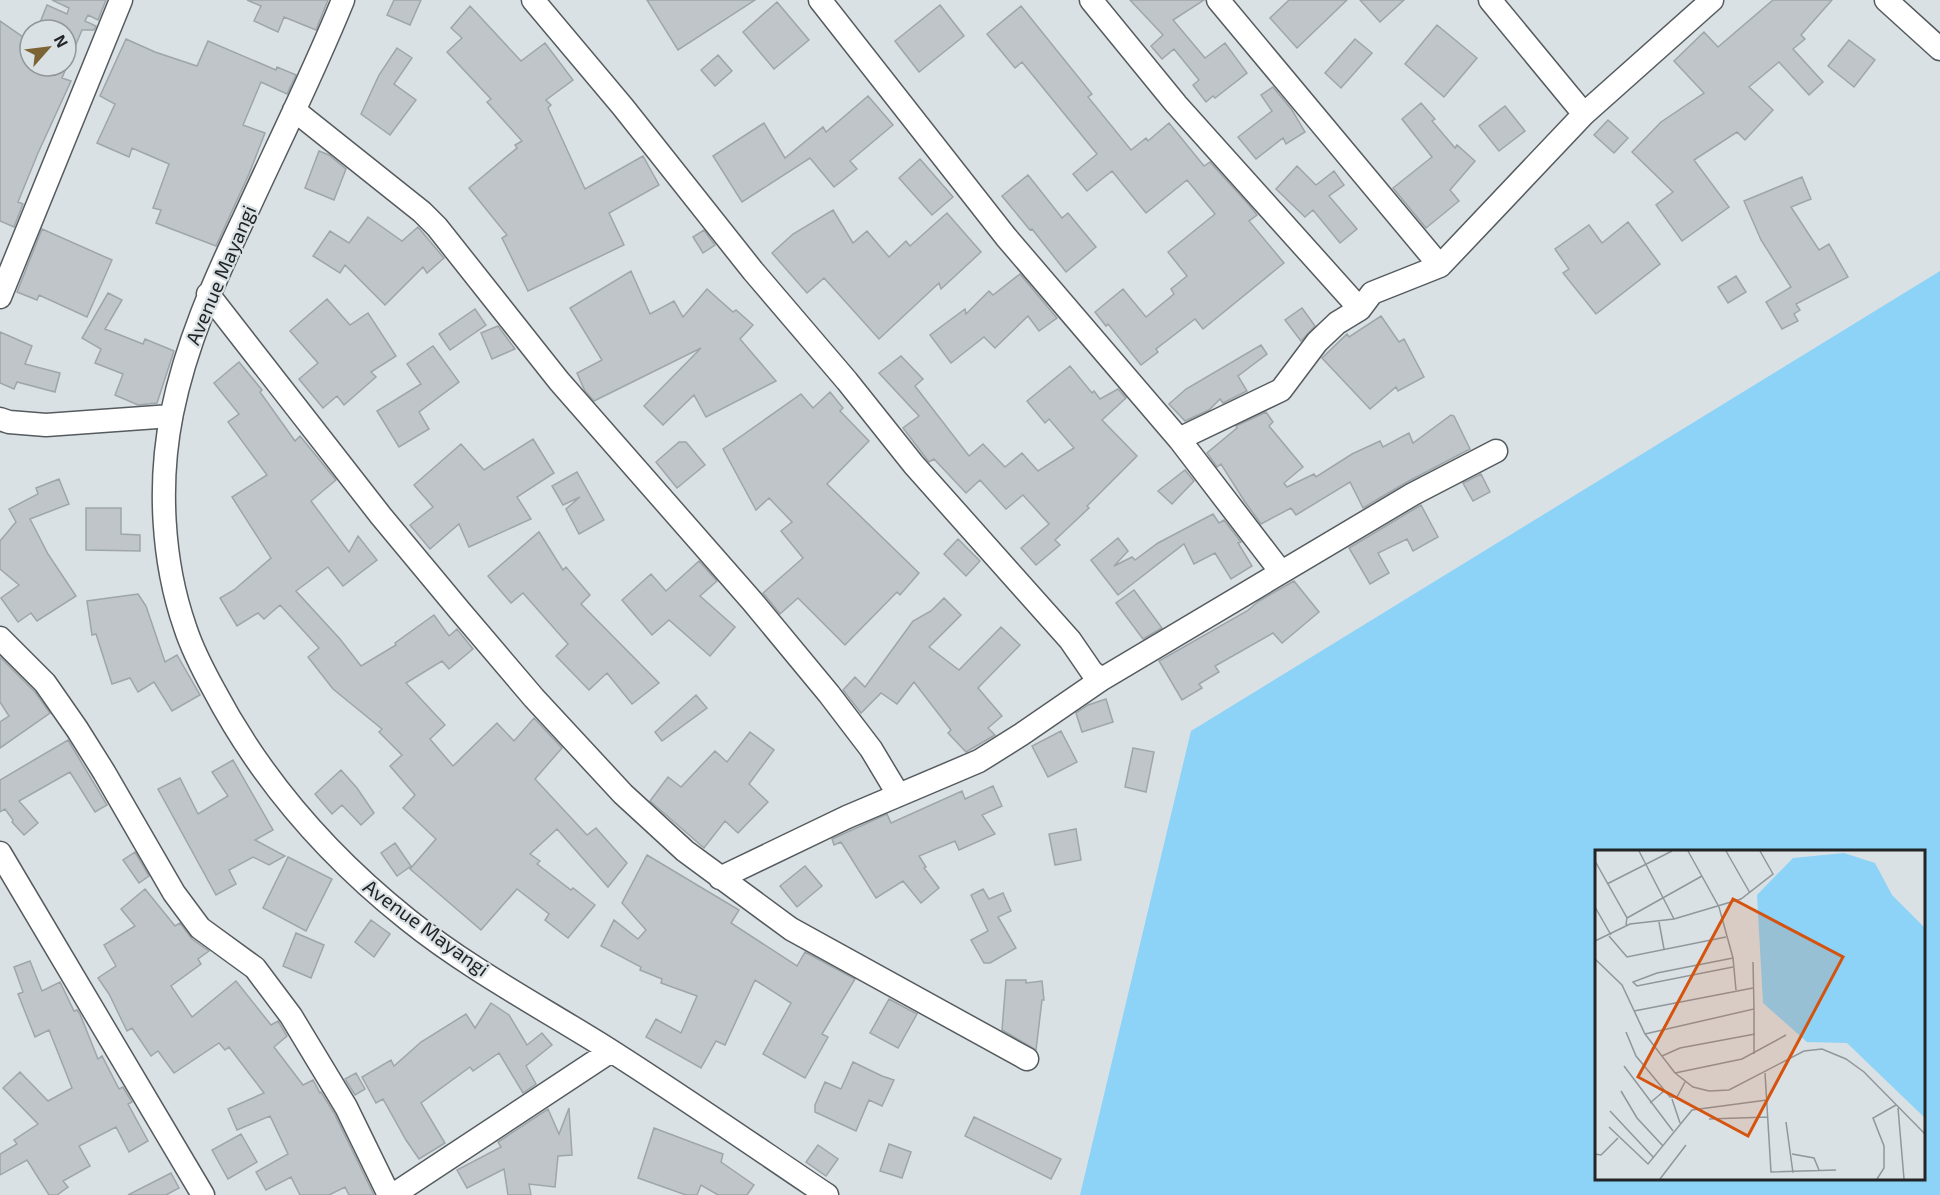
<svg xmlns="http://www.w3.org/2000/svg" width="1940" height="1195" viewBox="0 0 1940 1195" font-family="'Exo 2',sans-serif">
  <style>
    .green { fill: #8cd3f7; fill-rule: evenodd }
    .building { fill: #bfc5c9; stroke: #9fa6aa; stroke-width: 1.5 }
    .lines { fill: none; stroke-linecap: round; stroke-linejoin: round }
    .minor-casing { stroke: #555b5e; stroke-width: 25 }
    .minor { stroke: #fff; stroke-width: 22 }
    .labels { text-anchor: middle; stroke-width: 4.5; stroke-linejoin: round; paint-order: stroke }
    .street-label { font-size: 20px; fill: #222526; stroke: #dae1e5 }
    .inset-road { fill: none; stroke: #909699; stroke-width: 1.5 }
    .view { fill: #d4540f; fill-opacity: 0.15; stroke: #d4540f; stroke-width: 3 }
    .inset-edge { fill: none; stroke: #222526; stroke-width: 3 }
  </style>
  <rect width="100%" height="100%" fill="#dae1e5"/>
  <path class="green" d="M1940 271V1195H1080L1191 731ZM1596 852H1924V1178H1596Z"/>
  <path class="building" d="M52 0H106L98 20 88 15 85 21 96 26 94 30H82L62 78 71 81 38 153 18 202 23 204 14 227 0 221V21L30 42V66H66V30H37L47 5 67 14 69 8Z
    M247 0H328L316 30 284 17 278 32 254 21 261 6Z
    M394 0H421L410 25 387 15Z
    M647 0H755L678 50Z
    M1130 0H1204L1173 20 1205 58 1225 43 1247 73 1215 98 1213 96 1206 102 1193 85 1199 80 1174 49 1162 59 1151 46 1163 35Z
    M1289 0H1347L1297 48 1270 18Z
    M1360 0H1404L1380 22Z
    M1773 0H1832L1801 35 1805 39 1793 49 1823 82 1809 95 1779 62 1749 87 1773 110 1745 140 1737 132 1694 160 1729 207 1682 241 1656 205 1673 192 1632 152 1661 122 1704 93 1674 61 1704 32 1718 47Z
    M777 2 809 40 774 69 743 32Z
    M940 5 964 36 919 72 895 41Z
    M470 6 521 61 545 43 573 80 546 100 551 105 548 108 585 189 643 156 659 185 609 213 624 245 528 291 502 238 507 235 469 188 517 148 515 145 522 141 487 102 491 99 447 52 462 38 451 28Z
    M1021 6 1092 94 1088 97 1131 150 1146 138 1148 141 1169 123 1204 166 1210 162 1249 205 1257 215 1249 221 1284 263 1203 329 1195 319 1156 349 1158 352 1141 365 1108 324 1106 326 1095 312 1123 289 1146 317 1174 294 1171 289 1187 276 1168 252 1215 214 1187 180 1146 213 1112 171 1087 191 1073 174 1097 154 1022 62 1015 68 987 34Z
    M1437 25 1477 58 1444 97 1405 64Z
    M126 39 155 52 197 66 208 41 276 70 277 67 296 75 287 94 261 82 243 125 265 133 249 174 216 246 156 223 161 210 153 208 169 164 132 148 129 157 97 143 115 104 100 96Z
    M1355 39 1372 53 1341 88 1325 73Z
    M1849 40 1875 60 1854 87 1828 66Z
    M397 48 412 58 394 84 416 100 390 135 361 114 379 75Z
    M718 55 732 71 715 86 701 70Z
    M1273 87 1292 110 1305 132 1286 144 1283 138 1256 159 1238 137 1272 111 1261 95Z
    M868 96 893 125 850 161 857 169 834 187 810 158 742 202 713 156 764 123 785 158 823 127 826 132Z
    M1421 103 1435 119 1432 121 1455 148 1457 145 1475 161 1450 190 1459 201 1426 228 1393 188 1432 157 1402 119Z
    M1505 106 1525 131 1499 151 1479 126Z
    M1608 120 1628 138 1614 153 1594 135Z
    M319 151 329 155 346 169 334 200 305 188Z
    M920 159 953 197 932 215 899 178Z
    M1297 166 1316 185 1334 171 1344 185 1329 196 1357 229 1340 243 1313 210 1305 217 1276 189Z
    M1028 175 1062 218 1068 213 1096 247 1066 272 1032 229 1030 230 1002 196Z
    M1802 177 1811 199 1791 207 1819 250 1829 244 1848 277 1796 304 1800 310 1794 314 1798 321 1782 329 1766 302 1791 287 1761 240 1744 201Z
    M833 210 853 243 867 231 889 257 906 241 910 246 947 213 981 252 941 289 939 283 879 339 824 278 807 293 772 253 793 234Z
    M368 217 402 241 418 227 444 258 427 273 423 267 385 305 345 265 340 273 313 256 330 231 349 243Z
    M1628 222 1660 264 1596 314 1563 273 1569 269 1555 249 1589 225 1602 243Z
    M42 229 112 260 87 317 39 295 37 300 17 292Z
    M704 230 715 245 703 253 693 237Z
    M631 271 650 314 674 301 683 317 707 289 733 312 736 310 753 325 740 339 776 381 706 417 694 395 663 425 644 406 701 348 594 401 585 391 577 373 602 360 570 308Z
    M1020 274 1057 318 1039 331 1028 316 995 348 984 337 951 363 930 335 965 309 966 314 989 291 993 295Z
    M1736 276 1746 292 1728 303 1718 287Z
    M108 293 122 300 105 329 143 344 145 339 174 351 157 403 138 405 115 395 123 374 95 363 101 349 82 338Z
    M327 299 350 325 368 313 396 356 371 372 376 377 344 405 337 396 323 408 299 379 318 363 290 331Z
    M1302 308 1315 326 1301 341 1285 320Z
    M475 309 486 325 450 350 439 334Z
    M1381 316 1399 342 1404 339 1424 377 1398 391 1396 387 1370 409 1322 358 1347 334 1349 337Z
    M498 326 515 349 492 359 481 333Z
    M0 332 32 346 25 364 60 373 55 392 17 382 14 389 0 383Z
    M1261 345 1267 354 1238 376 1247 391 1223 403 1220 399 1209 410 1185 421 1169 404 1186 389Z
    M433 346 459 382 419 412 429 429 399 447 377 411 421 384 407 364Z
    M901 356 923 379 915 386 969 456 983 444 1005 467 1022 453 1038 471 1074 448 1049 419 1045 423 1027 401 1070 366 1092 393 1094 391 1100 399 1118 389 1126 398 1102 420 1137 456 1087 506 1089 508 1055 540 1060 545 1036 565 1021 548 1049 524 1023 495 1006 509 980 480 966 493 934 459 929 462 903 428 919 416 879 373Z
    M239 362 262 390 260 392 295 441 300 436 336 480 311 501 349 552 358 536 377 560 343 586 328 567 296 591 340 639 361 666 396 645 395 643 434 615 449 636 457 629 473 649 449 669 442 661 406 683 445 725 430 739 453 766 497 723 514 741 534 718 562 748 535 779 587 835 596 828 627 863 608 887 557 829 530 854 540 861 537 864 571 890 573 888 595 905 568 938 545 920 549 914 517 889 481 930 410 869 436 839 403 808 415 795 390 766 402 755 379 732 382 729 333 689 308 657 319 648 280 605 264 619 258 613 237 626 220 598 234 590 271 558 232 497 267 475 228 422 239 414 214 383Z
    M830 392 843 408 840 411 869 441 827 484 919 573 900 595 897 592 845 645 798 598 780 614 763 593 803 558 781 531 792 522 769 498 756 510 723 449 801 394 813 408Z
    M1266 412 1273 422 1269 426 1303 467 1284 483 1287 487 1314 474 1316 477 1352 454 1380 441 1383 447 1409 433 1413 443 1451 415 1454 416 1470 449 1407 482 1363 508 1350 482 1296 515 1291 508 1261 524 1245 502 1221 464 1217 467 1207 453 1237 428 1236 426Z
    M533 439 554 473 517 497 531 519 469 547 459 524 430 549 410 525 433 507 414 485 461 444 484 470Z
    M679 442H686L705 465 677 488 656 462Z
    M1185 470 1194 481 1172 504 1158 491Z
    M577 472 604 520 579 534 566 509 580 497 563 505 552 486Z
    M1481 474 1490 492 1473 501 1463 483Z
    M59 479 69 504 30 519 48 554 76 596 37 621 31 613 18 622 1 598 19 585 0 569V541L16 522 9 509 38 494 36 488Z
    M1421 505 1438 537 1413 551 1407 539 1378 553 1389 573 1370 584 1349 548Z
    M86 508H121V534L140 535V551L86 550Z
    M1213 514 1219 523 1224 520 1241 542 1238 543 1252 566 1231 579 1215 553 1194 564 1184 544 1118 595 1091 560 1118 538 1128 551 1114 566 1132 557 1135 560 1158 543Z
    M539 532 563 570 566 567 590 595 581 604 659 683 632 704 607 673 589 690 556 656 568 644 523 593 511 603 488 576Z
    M958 539 980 561 966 576 944 554Z
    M699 561 717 581 700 596 735 627 710 656 669 620 652 635 622 600 651 574 666 591Z
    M1294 581 1319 612 1282 643 1273 633 1215 666 1219 672 1199 684 1202 688 1182 700 1159 661 1247 611 1259 601Z
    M1134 590 1162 628 1143 639 1116 603Z
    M138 594 146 606 165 662 177 655 200 695 172 711 154 682 138 692 130 678 112 684 96 634 92 635 87 601Z
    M944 598 961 615 929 647 959 670 1001 627 1020 645 978 688 1002 716 988 728 995 735 966 752 948 733 951 730 914 682 897 704 881 693 861 713 843 690 855 677 865 687 913 621 931 611Z
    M0 657 35 692 50 713 0 748V722L9 716 0 702Z
    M696 695 707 708 662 741 655 732Z
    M1106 699 1113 722 1082 732 1076 713 1088 705Z
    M1061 731 1077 762 1048 777 1032 746Z
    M750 732 774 750 749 784 768 802 738 833 725 821 704 848 650 801 668 777 681 787 715 751 727 762Z
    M68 740 107 805 95 812 70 772 19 801 38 823 24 835 12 822 13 820 5 809 0 812V780Z
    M1133 748 1154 752 1146 792 1125 787Z
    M233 760 273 830 255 840 285 856 269 865 253 857 229 870 236 884 216 895 158 789 180 778 198 814 228 796 212 772Z
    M341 770 357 788 374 813 361 825 342 805 332 814 315 794Z
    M993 786 1002 806 982 815 995 834 959 850 955 841 919 856 926 867 924 868 939 888 921 903 903 881 876 898 841 842 834 845 832 839 887 814 891 823 962 791 965 799Z
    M1076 829 1081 860 1055 865 1049 834Z
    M395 843 411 866 397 876 381 853Z
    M135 852 149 876 139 883 123 860Z
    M647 855 739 910 731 923 797 966 805 952 855 979 822 1034 828 1037 805 1078 763 1054 791 1003 755 980 725 1045 716 1041 701 1068 646 1037 656 1019 681 1033 697 996 661 983 662 979 640 970 641 967 601 946 614 920 638 939 646 930 622 903Z
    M288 857 332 879 306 931 263 908Z
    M805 866 822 886 797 907 780 886Z
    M145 889 175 926 180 923 192 939 209 951 198 959 201 964 171 986 192 1017 236 981 271 1025 278 1021 287 1036 274 1047 303 1085 313 1080 320 1093 321 1092 334 1113 374 1195H349L345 1187 329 1195H300L291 1177 266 1190 256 1172 288 1154 270 1116 237 1130 228 1109 264 1093 229 1047 225 1050 219 1043 174 1073 158 1051 151 1056 132 1028 127 1031 109 994 98 978 116 966 104 945 135 926 121 909Z
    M983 889 989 899 1003 893 1011 911 998 917 1016 948 990 963H984L971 940 988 931 971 895Z
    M371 920 390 934 374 957 355 942Z
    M296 933 324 945 311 978 283 966Z
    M30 961 42 991 60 982 74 1011 77 1010 80 1014 98 1059 102 1056 119 1089 123 1087 132 1102 128 1104 148 1141 129 1152 116 1127 79 1146 90 1166 63 1181 68 1187 57 1195H49L27 1160 0 1175V1154L17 1144 14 1140 38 1124 3 1088 20 1072 48 1101 72 1088 49 1030 35 1037 18 994 23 992 14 967Z
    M1006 980H1026V983L1042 981 1044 1000H1042L1036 1050 1002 1030Z
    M889 999 917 1014 898 1048 870 1033Z
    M491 1003 509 1015 527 1045 542 1033 552 1045 526 1066 536 1084 523 1093 499 1053 473 1071 470 1067 421 1103 445 1143 419 1159 406 1140 383 1099 376 1103 362 1077 391 1060 394 1066 421 1042 466 1014 475 1028Z
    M853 1062 882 1076 894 1080 882 1106 869 1100 856 1131 815 1112V1105L825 1082 841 1089Z
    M356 1073 365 1089 355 1095 345 1079Z
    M569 1108 572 1155 558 1156 555 1187 529 1184 531 1195H508L504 1169 467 1188 457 1170 501 1147 498 1142 548 1109 559 1134Z
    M974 1117 1061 1159 1051 1179 965 1136Z
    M654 1128 723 1154 721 1162 754 1185 747 1195H718L701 1185 697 1195H686L638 1178Z
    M241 1134 257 1162 228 1179 212 1150Z
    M889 1144 911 1152 902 1178 880 1171Z
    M818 1145 838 1159 826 1176 806 1162Z
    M171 1173 179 1188 166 1195H128Z"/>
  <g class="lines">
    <g class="minor-casing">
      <path id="minor" d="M343 0C313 74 277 146 244 218 214 281 186 344 172 413 158 482 162 561 185 627 192 649 203 670 214 690 262 781 327 855 407 919 469 969 541 1007 608 1049 682 1096 754 1146 827 1195
        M533 0 623 107 753 271 847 381 914 465 1070 640 1092 672 1102 679 1413 494 1496 451
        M820 0 1006 237 1179 439 1281 572
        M1091 0 1176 104 1360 309
        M1218 0 1440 266
        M1490 0 1584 114
        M1886 0 1940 49
        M294 110 422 212 437 227 559 381 752 601 829 694 871 749 898 794
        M208 294 381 516 460 611 534 698 623 794 685 851 791 929 1027 1059
        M0 297 121 0
        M0 419 9 422 46 425 171 416
        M1179 439 1281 390 1317 342 1337 323 1360 309 1372 293 1440 266 1584 114 1712 0
        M0 638 45 683 77 729 104 772 174 893 200 928 255 968 291 1016 346 1107 389 1195
        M0 853 203 1195
        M720 878 847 817 979 761 1022 734 1102 679
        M393 1195 611 1051"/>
    </g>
    <use href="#minor" class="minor"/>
  </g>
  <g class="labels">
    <g class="street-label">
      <text transform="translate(221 275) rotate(-67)" y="7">Avenue Mayangi</text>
      <text transform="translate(426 928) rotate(36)" y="7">Avenue Mayangi</text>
    </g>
  </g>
  <g transform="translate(1595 850)">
    <rect width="330" height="330" fill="#dae1e5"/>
    <path d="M249 3 280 13 297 45 330 78V268L252 193 212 192 168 153 162 45 198 8Z" fill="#8cd3f7"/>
    <path class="inset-road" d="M44 1 79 69M93 1 124 57 138 108 141 140M131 1 155 43M0 11 32 68 31 75M12 34 77 1M0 57 16 85M32 68 107 26M64 72 69 99M14 86 32 107 131 87M0 91 35 74 79 69 146 49 178 24 165 1M138 108 62 123 38 132 42 136 138 117M0 109 27 135 50 184 80 223 98 237 114 241 134 240 209 201 227 199 251 209 269 222 330 284M39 161 158 138M31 182 41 206 75 247H82L90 232M50 184 159 159 158 112M159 204V159M67 206 85 198 160 184M29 216 78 281M80 223 147 209 191 185M170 223 176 322 241 320M26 241 42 268 68 296M77 249 85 273M55 253 69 241M303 258 309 329M15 261 59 308M114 269 173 267M191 272 198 323M14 277 53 314 97 260 172 250M0 304 6 305 23 288M197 304 219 308 224 320M65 329 91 295M282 329 289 318V296L278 268 301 255"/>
    <path class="view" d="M138 49 248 107 153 286 43 227Z"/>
    <rect width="330" height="330" class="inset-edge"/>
  </g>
  <g transform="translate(48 48) rotate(62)"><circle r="28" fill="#dae1e5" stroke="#909699" stroke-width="1.5"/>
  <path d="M0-4.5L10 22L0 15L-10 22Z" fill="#7c6334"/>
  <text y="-9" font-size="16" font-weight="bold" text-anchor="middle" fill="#222526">N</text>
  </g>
</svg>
